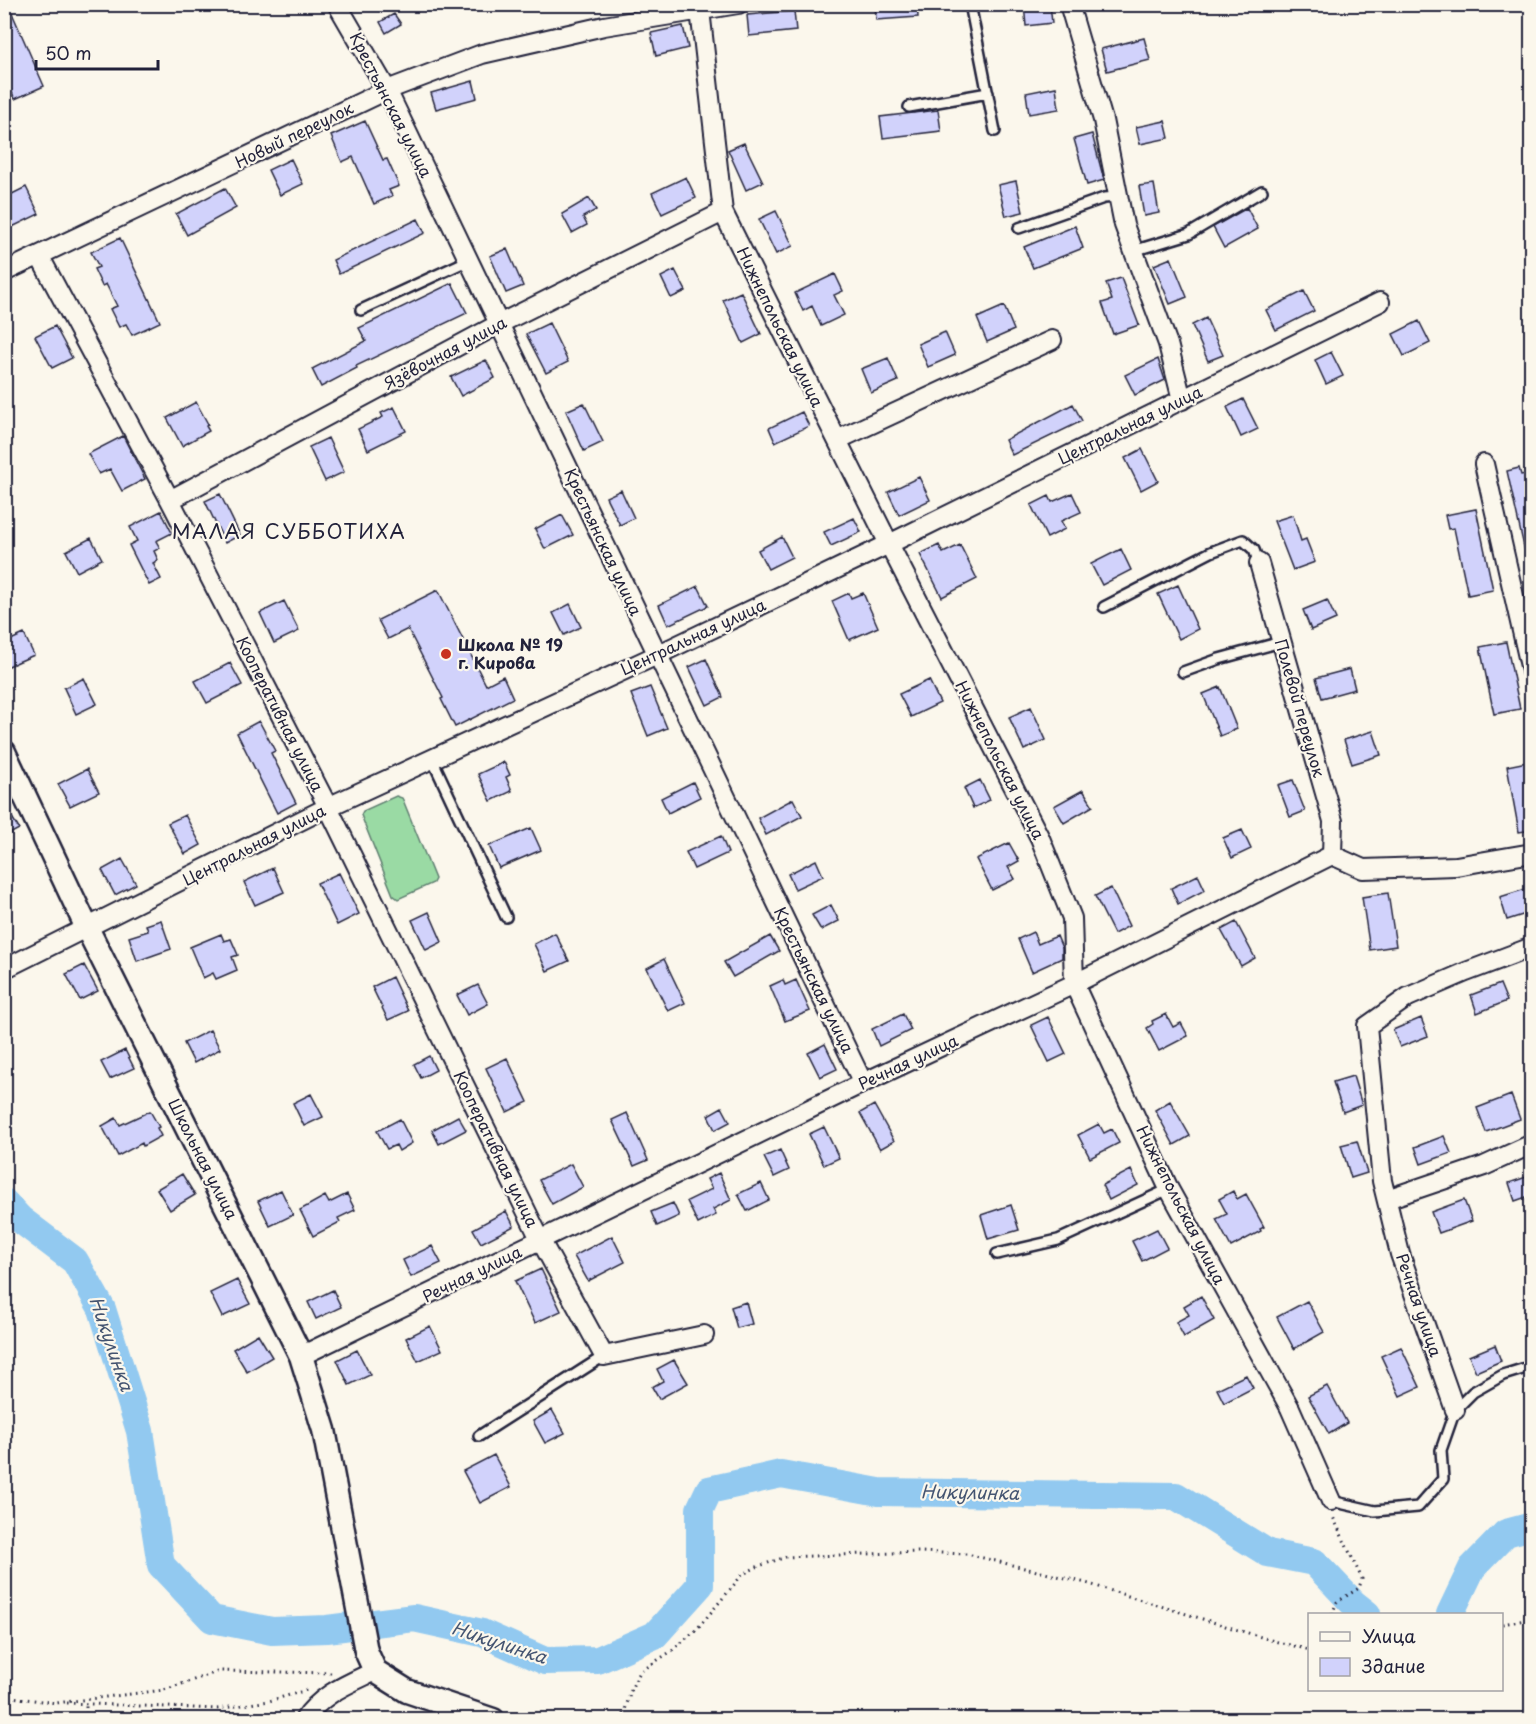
<svg xmlns="http://www.w3.org/2000/svg" width="1536" height="1724" viewBox="0 0 1536 1724" font-family="'Playpen Sans',sans-serif">
  <style>
    .green { fill: #9adaa4; stroke: #5e7e70; stroke-width: 1.5 }
    .lines { fill: none; stroke-linecap: round; stroke-linejoin: round }
    .river { stroke: #92c9f0; stroke-width: 28 }
    .building { fill: #d1d2fb; stroke: #22223b; stroke-width: 1.5 }
    .service-casing { stroke: #22223b; stroke-width: 14 }
    .minor-casing { stroke: #22223b; stroke-width: 22 }
    .tertiary-casing { stroke: #22223b; stroke-width: 27 }
    .path { stroke: #22223b; stroke-width: 3; stroke-dasharray: 1.5 4.5; stroke-linecap: butt }
    .service { stroke: #fbf7ec; stroke-width: 9 }
    .minor { stroke: #fbf7ec; stroke-width: 18 }
    .tertiary { stroke: #fbf7ec; stroke-width: 22 }
    .poi-dot { fill: #c8321e; stroke: #fbf7ec; stroke-width: 2 }
    .labels { text-anchor: middle; stroke-width: 4.5; stroke-linejoin: round; paint-order: stroke }
    .street-label { font-size: 16px; fill: #22223b; stroke: #fbf7ec }
    .poi-label { font-size: 16px; font-weight: bold; fill: #22223b; stroke: #fbf7ec; text-anchor: start }
    .water-label { font-size: 18px; font-style: italic; fill: #445471; stroke: #fbf7ec }
    .quarter-label { font-size: 20px; letter-spacing: 1.5px; fill: #22223b; stroke: #fbf7ec }
  </style>
  <rect width="100%" height="100%" fill="#fbf7ec"/>
  <filter id="ink" filterUnits="userSpaceOnUse"><feTurbulence type="fractalNoise" baseFrequency=".0167" numOctaves="2"/><feDisplacementMap in="SourceGraphic" scale="12" xChannelSelector="R" yChannelSelector="G"/><feConvolveMatrix kernelMatrix="1 2 1 2 8 2 1 2 1" color-interpolation-filters="sRGB"/></filter>
  <g filter="url(#ink)">
    <path class="green" d="M396 796 402 798 403 800 435 879 433 883 398 899 393 895 361 815 363 811Z"/>
    <g class="lines">
      <path class="river" d="M4 1202 21 1220 75 1261 102 1309 140 1431 161 1565 212 1619 272 1631 327 1629 414 1618 482 1633 545 1661 598 1660 655 1635 700 1585V1509L709 1490 781 1474 879 1492 1176 1496 1268 1553 1314 1562 1353 1603 1367 1614
        M1450 1614 1472 1568 1506 1533 1532 1526"/>
    </g>
    <path class="building" d="M4 4H8L44 86 15 99 4 75Z
      M875 4H917L918 17 876 20Z
      M1024 4H1050L1052 23 1026 26Z
      M794 11 796 31 749 36 747 15Z
      M394 14 401 24 386 33 380 22Z
      M683 26 688 48 656 56 651 33Z
      M1144 38 1150 60 1107 71 1101 49Z
      M473 81 477 98 436 109 431 93Z
      M1056 87 1059 109 1029 114 1026 93Z
      M938 110 941 131 883 138 880 117Z
      M365 121 383 160 387 159 399 186 389 190 392 196 374 204 353 157 342 162 331 136Z
      M1165 121 1169 138 1140 144 1136 127Z
      M1092 134 1104 180 1087 185 1074 139Z
      M744 143 763 182 746 190 728 150Z
      M291 159 303 184 280 195 268 170Z
      M686 177 696 198 662 214 652 193Z
      M1016 181 1023 212 1006 216 998 185Z
      M1154 184 1159 213 1144 216 1139 186Z
      M26 187 39 214 4 231V198Z
      M225 188 236 208 187 235 176 214Z
      M589 198 596 210 583 217 587 225 572 233 562 214Z
      M1247 208 1258 229 1224 248 1213 227Z
      M776 211 793 246 776 254 759 219Z
      M418 219 425 233 339 274 333 260Z
      M1075 226 1083 248 1033 268 1024 247Z
      M120 238 160 322 132 335 126 324 119 327 110 309 117 306 106 284 102 286 94 269 99 267 91 252Z
      M507 249 523 286 506 293 490 256Z
      M1171 258 1187 297 1170 304 1154 265Z
      M675 270 686 291 671 298 661 277Z
      M835 274 843 291 834 295 844 315 821 326 812 306 803 311 795 293Z
      M1121 278 1139 325 1113 334 1102 303 1112 300 1106 283Z
      M452 283 467 313 356 366 357 368 321 387 312 369 366 341 359 328Z
      M1304 291 1314 311 1276 330 1266 310Z
      M741 292 761 334 743 343 723 300Z
      M1004 306 1014 330 987 342 977 318Z
      M1206 318 1223 355 1208 361 1192 325Z
      M1419 321 1430 343 1404 356 1393 334Z
      M549 323 568 362 546 373 526 334Z
      M55 326 72 358 52 368 35 336Z
      M945 332 955 355 928 367 918 344Z
      M1331 352 1343 376 1326 384 1315 360Z
      M888 358 898 381 871 393 861 369Z
      M1158 359 1165 380 1135 395 1125 375Z
      M486 360 495 378 461 396 451 377Z
      M1243 399 1258 429 1241 437 1227 407Z
      M196 402 208 424 206 426 209 431 182 446 167 418Z
      M584 403 603 442 584 451 566 411Z
      M1073 404 1082 421 1012 455 1005 440Z
      M394 407 406 431 368 450 358 429 383 417 381 413Z
      M802 412 809 426 775 442 769 428Z
      M123 436 145 479 122 491 110 469 99 474 88 454Z
      M328 438 344 472 325 481 309 447Z
      M1142 449 1158 481 1141 490 1125 458Z
      M1519 468 1521 475 1532 473V555L1526 556 1507 471Z
      M919 477 930 500 899 515 888 492Z
      M621 490 634 518 620 525 606 497Z
      M1072 493 1081 512 1061 521 1065 529 1047 538 1031 505 1049 496 1052 502Z
      M220 494 240 535 225 543 205 501Z
      M1476 509 1493 590 1468 595 1454 528 1448 529 1445 515Z
      M161 511 172 533 156 541 160 548 154 551 158 560 153 563 161 579 149 585 129 545 137 541 130 527Z
      M562 515 573 535 545 549 535 529Z
      M1293 515 1301 541 1306 539 1315 562 1293 570 1274 521Z
      M854 518 861 532 831 546 824 532Z
      M782 537 792 557 768 569 758 550Z
      M91 538 102 559 77 572 66 551Z
      M939 545 943 553 960 545 977 579 942 597 920 554Z
      M1121 549 1131 570 1102 585 1091 564Z
      M1178 585 1198 629 1179 639 1158 594Z
      M698 586 708 606 668 625 659 605Z
      M438 590 486 685 503 676 513 698 455 727 441 699 443 698 408 629 388 639 378 620Z
      M849 593 851 598 863 593 878 627 849 640 832 601Z
      M1327 600 1336 619 1311 630 1303 610Z
      M284 601 299 631 274 643 260 613Z
      M570 604 581 627 564 635 553 613Z
      M24 634 34 655 4 668V643Z
      M1506 642 1520 709 1494 714 1480 647Z
      M706 659 723 697 707 705 689 667Z
      M230 663 242 685 207 703 195 681Z
      M1350 669 1355 689 1322 698 1316 678Z
      M84 678 97 704 76 714 64 688Z
      M929 680 940 703 911 717 899 694Z
      M650 687 667 728 648 736 631 694Z
      M1220 687 1237 729 1220 736 1203 694Z
      M1031 707 1046 740 1024 750 1009 717Z
      M259 721 275 751 271 753 296 803 277 813 237 733Z
      M1373 731 1381 755 1352 764 1344 740Z
      M1532 761V830L1519 832 1507 766Z
      M504 762 510 775 506 777 512 791 491 801 478 774Z
      M87 769 99 792 70 806 58 784Z
      M980 780 990 800 973 808 964 788Z
      M1293 780 1305 811 1290 817 1278 785Z
      M693 782 700 797 668 813 661 798Z
      M1083 790 1093 806 1064 823 1054 806Z
      M793 799 802 816 766 835 758 818Z
      M4 804 19 829 4 837Z
      M185 815 201 845 185 854 168 823Z
      M531 828 541 850 499 868 489 846Z
      M1242 830 1251 849 1232 858 1223 838Z
      M721 836 728 853 694 869 686 852Z
      M1009 843 1019 861 1008 867 1015 879 992 890 976 859Z
      M122 859 136 884 115 895 102 870Z
      M816 860 823 876 795 889 788 874Z
      M273 868 284 892 255 905 244 882Z
      M339 873 359 914 337 925 317 883Z
      M1198 875 1205 890 1178 904 1171 888Z
      M1532 887V912L1507 920 1500 897Z
      M1111 888 1129 926 1114 934 1095 896Z
      M1388 893 1396 946 1370 950 1362 897Z
      M831 905 839 921 821 930 812 915Z
      M429 912 442 942 426 950 412 920Z
      M161 920 171 949 137 961 129 937 148 931 146 925Z
      M1236 922 1255 958 1241 966 1221 930Z
      M1033 932 1038 944 1057 936 1062 948V958L1032 972 1018 939Z
      M555 933 569 961 547 971 534 944Z
      M221 934 224 941 231 939 238 955 232 957 237 970 216 979 213 973 203 978 190 947Z
      M770 936 779 951 733 977 724 962Z
      M664 959 685 1003 668 1011 647 968Z
      M84 965 98 991 80 1000 66 974Z
      M392 977 408 1011 388 1020 372 987Z
      M783 980 785 985 796 980 810 1011 785 1021 770 986Z
      M1500 984 1507 1001 1477 1013 1471 995Z
      M478 985 488 1004 467 1015 457 995Z
      M903 1014 911 1030 879 1046 872 1029Z
      M1166 1014 1173 1027 1181 1023 1188 1036 1159 1051 1147 1028 1153 1024 1152 1021Z
      M1048 1017 1066 1054 1049 1062 1031 1025Z
      M1421 1018 1428 1036 1400 1047 1393 1030Z
      M210 1030 220 1049 194 1063 184 1043Z
      M825 1044 837 1069 820 1077 808 1053Z
      M125 1050 134 1068 110 1079 101 1062Z
      M429 1056 436 1070 421 1078 414 1064Z
      M507 1058 528 1102 507 1112 486 1068Z
      M1353 1076 1362 1105 1343 1112 1333 1082Z
      M311 1094 323 1117 304 1126 293 1103Z
      M1511 1095 1520 1119 1486 1132 1477 1108Z
      M1170 1101 1190 1136 1174 1145 1155 1110Z
      M874 1105 894 1141 880 1149 860 1113Z
      M722 1107 730 1122 715 1130 708 1115Z
      M150 1111 159 1127 157 1128 161 1136 143 1146 142 1143 118 1156 102 1126 116 1118 120 1125Z
      M627 1113 648 1160 634 1166 612 1120Z
      M458 1116 466 1130 439 1144 432 1130Z
      M400 1119 412 1143 399 1151 396 1145 387 1149 377 1131Z
      M1099 1124 1104 1133 1112 1129 1119 1143 1090 1158 1078 1135Z
      M824 1127 839 1158 824 1165 809 1134Z
      M1444 1136 1451 1153 1421 1164 1415 1147Z
      M1357 1141 1367 1173 1351 1178 1341 1145Z
      M780 1150 789 1170 774 1177 764 1157Z
      M571 1164 583 1187 552 1204 539 1180Z
      M1131 1170 1138 1185 1109 1200 1102 1185Z
      M719 1173 731 1200 713 1209 716 1215 698 1224 687 1201 712 1189 707 1179Z
      M182 1174 195 1195 170 1210 157 1189Z
      M1532 1175V1195L1515 1201 1509 1183Z
      M761 1183 769 1200 747 1211 738 1194Z
      M281 1190 293 1215 270 1226 258 1201Z
      M1233 1191 1237 1199 1246 1194 1264 1227 1260 1229 1261 1231 1231 1247 1216 1219 1227 1214 1219 1199Z
      M347 1194 355 1210 338 1218 340 1222 313 1236 300 1210 325 1196 329 1203Z
      M1464 1200 1472 1221 1439 1233 1431 1212Z
      M673 1203 679 1216 657 1226 651 1212Z
      M1011 1205 1019 1230 988 1239 981 1215Z
      M506 1211 514 1226 481 1243 473 1229Z
      M1157 1229 1167 1248 1142 1261 1132 1241Z
      M612 1236 625 1262 588 1281 574 1256Z
      M432 1246 441 1263 411 1277 403 1260Z
      M541 1269 561 1311 535 1323 515 1281Z
      M237 1280 250 1304 222 1317 210 1293Z
      M333 1290 341 1307 316 1319 308 1302Z
      M1201 1296 1214 1320 1184 1337 1176 1322 1189 1315 1184 1306Z
      M1307 1301 1324 1332 1294 1349 1277 1317Z
      M746 1302 752 1324 737 1328 731 1307Z
      M430 1326 442 1350 418 1361 406 1338Z
      M258 1334 272 1357 247 1372 233 1349Z
      M1495 1345 1501 1361 1476 1372 1469 1356Z
      M1401 1347 1420 1387 1400 1396 1381 1356Z
      M357 1350 370 1375 349 1385 337 1360Z
      M674 1360 688 1383 659 1399 652 1387 663 1381 657 1369Z
      M1246 1375 1253 1388 1224 1403 1217 1389Z
      M1327 1386 1347 1423 1329 1434 1308 1396Z
      M552 1410 565 1433 545 1443 533 1421Z
      M494 1455 511 1487 480 1503 463 1471Z"/>
    <g class="lines">
      <g class="service-casing">
        <path id="service" d="M970 4 995 131
          M909 107 988 93
          M1019 228 1104 198 1118 197
          M1133 251 1189 234 1262 191
          M361 310 469 260
          M1104 607 1211 552 1243 540 1254 550 1259 563
          M1183 672 1219 659 1281 642
          M432 759 506 917
          M997 1254 1058 1240 1169 1189
          M479 1436 604 1356
          M1331 1501 1375 1511 1418 1507 1443 1479 1441 1450 1455 1410 1473 1392 1503 1375 1532 1366"/>
      </g>
      <g class="minor-casing">
        <path id="minor" d="M337 4 387 90 863 1083
          M1069 4 1103 120 1124 225 1168 344 1182 400
          M700 10 723 212 889 544 1040 838 1072 918 1074 984 1169 1189 1290 1408 1331 1501
          M40 257 170 500 328 807 541 1241 604 1356 704 1335
          M4 272 387 90 482 54 604 26 738 4
          M837 440 1052 340
          M1484 464 1532 675
          M170 500 499 324 723 212
          M1259 563 1333 821 1332 855
          M4 969 328 807 657 655 889 544 1380 302
          M1387 1199 1484 1166 1532 1144
          M301 1356 863 1083 1074 984 1332 855 1363 869 1456 866 1532 853
          M1455 1410 1400 1254 1382 1181 1367 1026 1408 997 1466 972 1532 947
          M304 1720C321 1694 348 1684 375 1671"/>
      </g>
      <g class="tertiary-casing">
        <path id="tertiary" d="M4 752 87 928 301 1356 324 1430 366 1651 375 1671 407 1691 493 1720"/>
      </g>
      <path class="path" d="M1332 1614 1337 1602 1359 1588 1362 1579 1333 1517
        M1502 1624 1532 1619
        M4 1696 56 1703 164 1690 220 1671 334 1673
        M67 1703 217 1709 269 1701 307 1690
        M86 1720V1703
        M622 1720 632 1687 640 1672 673 1650 697 1629 743 1574 759 1566 786 1557 920 1552 967 1554 1086 1583 1274 1641 1310 1650"/>
      <use href="#service" class="service"/>
      <use href="#minor" class="minor"/>
      <use href="#tertiary" class="tertiary"/>
    </g>
  </g>
  <circle class="poi-dot" cx="446" cy="654" r="6"/>
  <g class="labels">
    <g class="street-label">
      <text transform="translate(391 105) rotate(63)" y="6">Крестьянская улица</text>
      <text transform="translate(294 135) rotate(-26)" y="6">Новый переулок</text>
      <text transform="translate(780 327) rotate(64)" y="6">Нижнепольская улица</text>
      <text transform="translate(445 353) rotate(-28)" y="6">Язёвочная улица</text>
      <text transform="translate(1130 425) rotate(-26)" y="6">Центральная улица</text>
      <text transform="translate(603 542) rotate(65)" y="6">Крестьянская улица</text>
      <text transform="translate(693 637) rotate(-25)" y="6">Центральная улица</text>
      <text transform="translate(1300 708) rotate(74)" y="6">Полевой переулок</text>
      <text transform="translate(280 714) rotate(63)" y="6">Кооперативная улица</text>
      <text transform="translate(1000 760) rotate(63)" y="6">Нижнепольская улица</text>
      <text transform="translate(254 845) rotate(-27)" y="6">Центральная улица</text>
      <text transform="translate(814 980) rotate(64)" y="6">Крестьянская улица</text>
      <text transform="translate(908 1062) rotate(-25)" y="6">Речная улица</text>
      <text transform="translate(496 1149) rotate(64)" y="6">Кооперативная улица</text>
      <text transform="translate(203 1159) rotate(63)" y="6">Школьная улица</text>
      <text transform="translate(1181 1205) rotate(63)" y="6">Нижнепольская улица</text>
      <text transform="translate(472 1274) rotate(-26)" y="6">Речная улица</text>
      <text transform="translate(1419 1305) rotate(71)" y="6">Речная улица</text>
    </g>
    <g class="poi-label">
      <text x="458" y="651">Школа № 19<tspan x="458" dy="18">г. Кирова</tspan></text>
    </g>
    <g class="water-label">
      <text transform="translate(111 1344) rotate(71)" y="6">Никулинка</text>
      <text transform="translate(970 1493) rotate(1)" y="6">Никулинка</text>
      <text transform="translate(499 1643) rotate(18)" y="6">Никулинка</text>
    </g>
    <g class="quarter-label">
      <text x="289" y="539">МАЛАЯ СУББОТИХА</text>
    </g>
  </g>
  <rect width="1536" height="1724" fill="none" stroke="#fbf7ec" stroke-width="24"/>
  <rect x="12" y="12" width="1512" height="1700" fill="none" stroke="#22223b" stroke-width="2" filter="url(#ink)"/>
  <rect x="1308" y="1613" width="195" height="78" fill="#fbf7ec" stroke="#a4a2a5" stroke-width="1.5"/>
  <rect x="1320" y="1632" width="30" height="9" fill="#fbf7ec" stroke="#a4a2a5" stroke-width="1.5"/>
  <text x="1362" y="1643" font-size="18" fill="#22223b">Улица</text>
  <rect x="1320" y="1658" width="30" height="18" fill="#d1d2fb" stroke="#a4a2a5" stroke-width="1.5"/>
  <text x="1362" y="1673" font-size="18" fill="#22223b">Здание</text>
  <path d="M36 60v9h122v-9" fill="none" stroke="#22223b" stroke-width="3"/>
  <text x="45" y="60" font-size="18" fill="#22223b" stroke="#fbf7ec" stroke-width="4.5" paint-order="stroke">50 m</text>
</svg>
